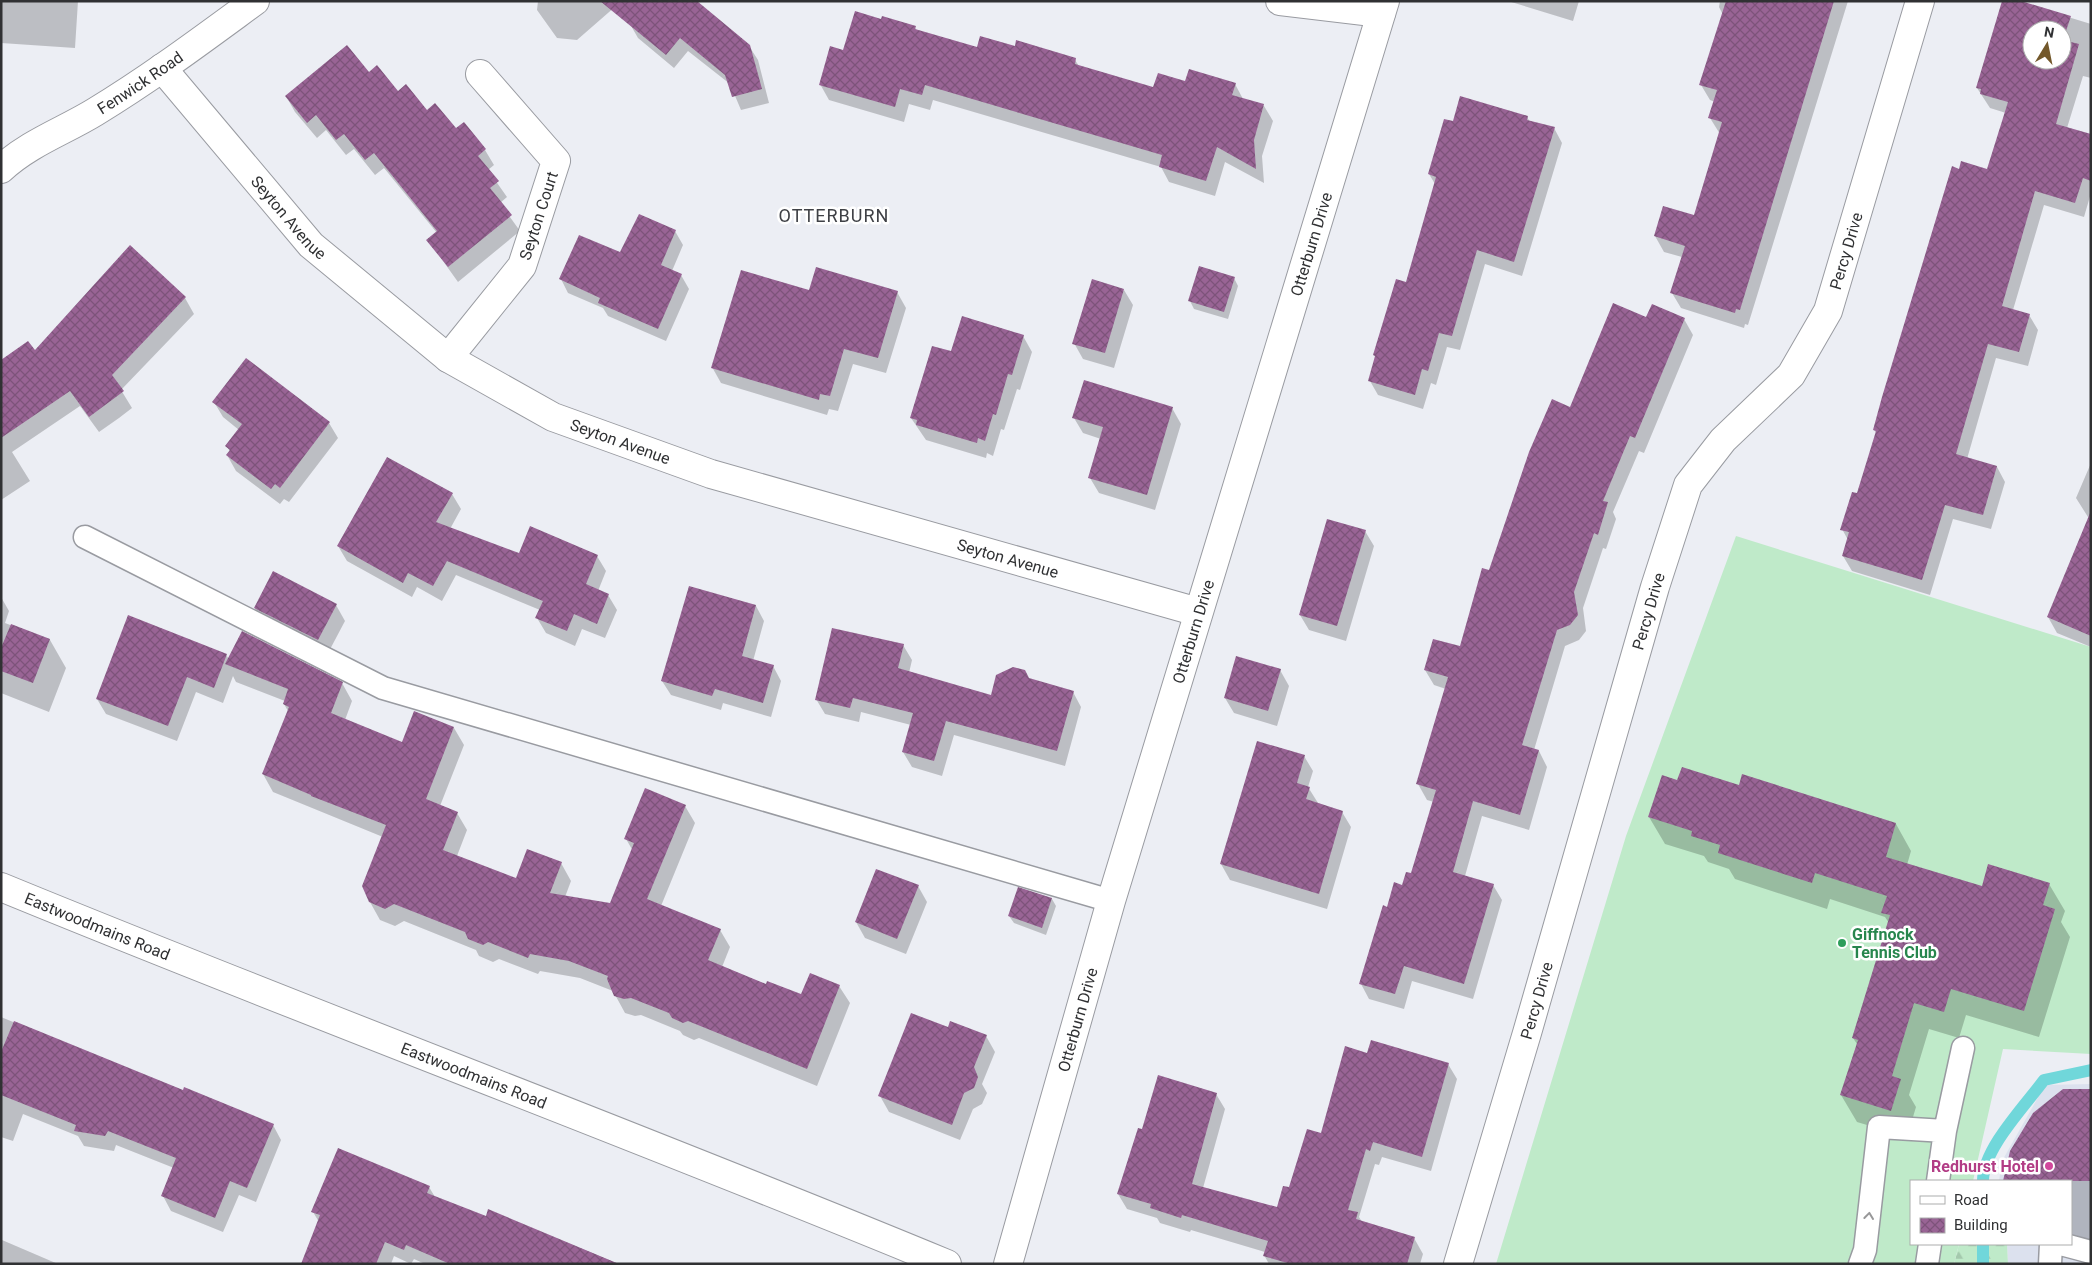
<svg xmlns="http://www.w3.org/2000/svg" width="2092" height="1265" viewBox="0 0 2092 1265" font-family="Roboto,sans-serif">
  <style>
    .built { fill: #dce1ee }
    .forest { fill: url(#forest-firs) }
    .pitch { fill: #bfeac9 }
    .shadow { fill: #0003; fill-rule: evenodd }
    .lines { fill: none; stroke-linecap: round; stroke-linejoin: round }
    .stream { stroke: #70d7da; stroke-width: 12 }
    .building { fill: url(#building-cross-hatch); fill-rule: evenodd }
    .lane-casing { stroke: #999ba1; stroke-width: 25 }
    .street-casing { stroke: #999ba1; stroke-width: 30 }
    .primary-casing { stroke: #999ba1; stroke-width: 30 }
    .lane { stroke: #fff; stroke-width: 22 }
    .street { stroke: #fff; stroke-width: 28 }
    .primary { stroke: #fff; stroke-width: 28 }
    .oneway { stroke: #989899 }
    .leisure-dot { fill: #2e9e5b; stroke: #fff; stroke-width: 2 }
    .hotel-dot { fill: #d1479c; stroke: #fff; stroke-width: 2 }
    .labels { text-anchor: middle; stroke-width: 5; stroke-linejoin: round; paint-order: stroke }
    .street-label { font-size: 16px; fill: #303133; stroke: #fff }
    .leisure-label { font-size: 16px; font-weight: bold; fill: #27864d; stroke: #fff; text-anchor: start }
    .hotel-label { font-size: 16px; font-weight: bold; fill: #b23c85; stroke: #fff; text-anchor: end }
    .neighbourhood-label { font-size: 18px; letter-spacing: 1px; fill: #3f4146; stroke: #fff }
  </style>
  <defs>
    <pattern id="forest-firs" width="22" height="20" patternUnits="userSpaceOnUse" patternTransform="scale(1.25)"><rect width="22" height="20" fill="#bfeac9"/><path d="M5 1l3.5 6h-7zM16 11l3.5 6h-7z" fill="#a4c9ad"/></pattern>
    <pattern id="building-cross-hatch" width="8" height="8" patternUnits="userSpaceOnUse" patternTransform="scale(1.25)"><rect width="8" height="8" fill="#996495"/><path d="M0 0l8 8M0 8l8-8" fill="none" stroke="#7d537a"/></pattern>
  </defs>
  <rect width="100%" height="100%" fill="#eceef4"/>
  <path class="built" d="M2091 1084V1264H2008L2007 1244H2071V1181H1999L2002 1161 2045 1085Z"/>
  <path class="forest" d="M1959 1244H2007L2008 1264H1954Z"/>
  <path class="pitch" d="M1736 536 2091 647V1054L2003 1049 1973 1181H1911V1244H1959L1954 1264H1496L1626 836Z"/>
  <path class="shadow" d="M1 1H78L75 48 1 43Z
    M538 1H613L616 6 577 40 557 38 537 10Z
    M1508 1H1579L1573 21Z
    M1720 1H1848L1748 325 1745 324 1744 328 1681 308 1672 293 1682 257 1664 252 1655 236 1664 207 1695 217 1720 134 1710 118 1715 102 1710 100 1701 85 1723 15 1719 7Z
    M2016 1 2091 24V78L2083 76 2067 128 2091 135V193L2084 217 2044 205 2013 310 2029 315 2038 330 2028 366 1996 358 1967 459 1997 467 2005 482 1991 529 1953 519 1930 595 1852 571 1843 556 1848 540 1842 529 1857 495 1877 434 1874 430 1959 171H1988L2006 113 1990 108 1977 88ZM2032 30H2062V60H2032Z
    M630 24 749 46 758 60 769 103 741 110 730 84 688 51 674 68 638 38Z
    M915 27 917 31 977 49 1015 48 1075 60 1079 66 1154 88 1186 83 1235 84 1243 99 1264 106 1273 121 1262 156 1264 183 1225 162 1215 196 1169 182 1161 167 933 100 930 110 909 104 904 122 829 100 820 84 844 52Z
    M369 74 456 130 464 124 485 150 494 165 488 170 507 197 500 203 520 231 458 282 428 240 437 233 384 168 375 175 354 149 346 155 326 130 317 138 295 112 286 96Z
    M1527 117 1530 122 1554 128 1562 143 1522 276 1485 264 1460 350 1447 347 1436 385 1431 383 1423 409 1378 395 1370 381 1407 283 1435 184 1429 174 1453 123Z
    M675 231 683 245 672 271 681 275 689 289 666 341 608 316 603 308 568 293 561 279Z
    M130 247 185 298 194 314 121 390 132 408 119 418 99 432 80 406 12 452 30 481 1 500V361L35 352Z
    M1234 278 1238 286 1228 319 1194 309 1190 301Z
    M1124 290 1133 305 1114 368 1083 359 1074 343Z
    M810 291 897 292 906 308 886 373 853 364 838 411 829 409 827 415 721 383 712 367Z
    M1647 318 1684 319 1693 335 1644 453 1639 451 1613 512 1616 519 1606 549 1603 548 1583 608 1586 631 1579 640 1565 646 1534 750 1539 751 1547 767 1529 830 1482 816 1465 876 1493 885 1502 900 1473 999 1412 981 1404 1009 1369 999 1361 984 1388 908 1412 875 1434 802 1427 800 1418 784 1446 689 1434 685 1425 670 1460 648 1490 572 1571 409Z
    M1023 336 1032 352 1020 390 1017 389 1004 430 1001 429 993 456 987 453 986 458 926 440 911 418Z
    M214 402 329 423 338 438 289 502 284 499 280 504 236 471 227 455 230 452 227 446 239 430 223 417Z
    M1172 408 1181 424 1155 510 1099 493 1090 478 1101 439 1083 433 1074 418Z
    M2091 463V519L2088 517 2076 498Z
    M452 494 461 509 450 529 520 555 597 556 606 571 598 591 608 595 617 610 605 638 582 629 575 646 546 633 537 618 540 610 456 575 442 601 417 587 412 597 347 561 338 546Z
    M1365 531 1374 546 1346 641 1309 630 1300 615Z
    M2091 560V647L2057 633 2048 617Z
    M690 588 756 606 764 621 753 661 773 666 781 681 771 717 723 703 721 710 671 695 662 681Z
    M1 597 9 611 5 623 50 640 66 668 49 712 1 693Z
    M336 605 345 621 327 655 264 623 255 608Z
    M903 645 912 660 909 673 992 696 1028 679 1073 692 1081 707 1065 766 954 735 942 776 912 767 903 752 911 725 861 712 859 722 825 714 816 699Z
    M226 655 229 659 342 683 352 701 345 720 402 743 454 728 464 745 440 806 457 813 467 830 457 856 516 879 561 863 571 881 565 897 611 905 633 851 626 839 685 806 695 823 661 906 720 930 730 947 722 967 767 985 802 996 839 986 850 1003 817 1086 699 1038 694 1040 683 1035 680 1031 641 1015 635 1016 625 1013 613 991 580 978 540 971 538 974 499 959 493 962 479 956 476 950 404 921 395 926 380 920 370 902 383 837 273 792 263 774 288 711 284 704 285 701 236 682 233 676 223 703 196 692 177 741 106 714 97 699Z
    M1280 670 1289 686 1277 726 1234 713 1225 698Z
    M1304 756 1313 771 1308 787 1318 803 1342 812 1351 827 1327 909 1230 880 1221 864Z
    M1678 782 1740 786 1896 824 1911 851 1907 865 1983 888 2049 884 2065 911 2061 922 2070 937 2039 1037 1966 1015 1959 1038 1929 1029 1909 1095 1916 1107 1907 1137 1857 1122 1841 1095 1857 1044 1853 1038 1889 923 1885 917 1830 899 1827 909 1735 879 1729 869 1708 862 1704 856 1665 844 1649 817Z
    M918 886 927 902 906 954 865 938 856 922Z
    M1052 899 1056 906 1046 935 1014 923 1009 916Z
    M1 1017 183 1092 273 1125 281 1140 256 1202 239 1195 223 1232 171 1211 163 1196 174 1168 116 1145 114 1151 84 1146 78 1136 23 1114 13 1141 1 1137Z
    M949 1029 986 1036 995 1052 982 1084 987 1093 982 1104 973 1109 960 1140 889 1112 880 1096Z
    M1368 1054 1448 1064 1457 1079 1431 1171 1382 1157 1379 1165 1375 1164 1359 1217 1362 1222 1414 1238 1423 1254 1420 1264H1269L1264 1255 1265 1252 1191 1230 1190 1232 1160 1223 1157 1218 1127 1209 1118 1194 1142 1131 1216 1094 1225 1109 1203 1188 1278 1209Z
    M2091 1090V1256L2071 1244V1181H2004L2011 1152Z
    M429 1187 435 1197 486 1217 489 1211 619 1264H425L414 1259 411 1264 394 1256 391 1264H302L319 1222 313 1212Z
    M2 1240 58 1264H59H1Z"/>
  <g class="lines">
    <path class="stream" d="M1983 1181C1983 1149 2024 1107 2044 1080L2091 1070
      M1983 1264V1244"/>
  </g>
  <path class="building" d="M600 1H697L750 45 762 89 732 97 725 75 680 38 666 55Z
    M1726 1H1834L1740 310 1736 309 1735 313 1670 293 1685 246 1654 236 1663 206 1694 215 1722 122 1708 118 1717 90 1699 85Z
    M2002 1H2021L2071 16 2063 40 2079 44 2056 124 2091 134V181L2083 178 2075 203 2035 191 2002 306 2030 314 2019 352 1988 344 1956 454 1997 466 1983 515 1945 505 1922 580 1842 556 1849 532 1840 530 1852 492 1857 493 1876 431 1873 430 1882 397 1952 166 1959 169 1961 161 1987 169 2008 102 1980 94 1981 89 1976 88ZM2032 30H2062V60H2032Z
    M855 11 881 19 882 16 916 26 915 29 977 47 980 36 1015 46 1016 40 1076 58 1075 64 1153 87 1158 73 1185 81 1189 69 1236 83 1232 95 1264 104 1254 140 1256 169 1217 147 1206 181 1159 167 1162 155 925 85 922 95 900 89 895 107 819 85 830 46 843 50Z
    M347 45 369 72 377 65 398 91 406 84 427 110 435 103 456 128 464 122 486 149 478 156 499 181 490 188 512 215 448 267 426 240 437 231 374 153 365 160 344 134 336 140 316 115 307 123 285 96Z
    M1460 96 1528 116 1527 120 1555 127 1514 262 1477 250 1452 336 1439 333 1428 371 1422 369 1415 395 1368 381 1375 356 1373 355 1396 279 1406 282 1436 177 1428 174 1444 119 1453 121Z
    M639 214 676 230 661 265 682 274 658 329 598 303 600 298 559 279 579 235 620 252Z
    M130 245 186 297 112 375 124 391 89 417 70 391 1 438V360L28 341 35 350Z
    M1199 266 1235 277 1224 312 1188 301Z
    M816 267 898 291 878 358 844 349 830 396 820 394 819 400 711 368 741 270 809 290Z
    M1092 279 1124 289 1105 353 1072 344Z
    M1613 303 1646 317 1652 304 1685 318 1635 438 1630 436 1603 501 1608 502 1598 535 1594 533 1574 592 1578 615 1570 625 1557 630 1522 745 1539 750 1520 815 1473 801 1453 872 1494 884 1464 984 1404 966 1395 994 1359 984 1383 905 1387 907 1394 882 1402 885 1406 872 1411 873 1436 790 1416 784 1448 677 1424 670 1433 639 1460 646 1482 568 1489 570 1529 452 1552 399 1570 407Z
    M962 316 1024 335 1012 375 1008 374 996 415 993 414 985 441 978 438 977 443 916 425 917 420 910 418 932 346 951 351Z
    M246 358 330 422 280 488 275 484 271 489 226 455 230 450 225 446 242 424 212 402Z
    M1084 380 1173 407 1147 495 1088 478 1103 427 1072 418Z
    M387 457 453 493 436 522 519 553 530 526 598 555 586 584 609 594 597 624 574 614 567 631 535 618 543 601 447 561 433 586 408 573 403 583 337 546Z
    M2090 513H2091V636L2047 617Z
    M1327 519 1366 530 1337 626 1299 615Z
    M273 571 337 604 318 640 254 608Z
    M689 586 756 605 742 656 774 665 763 703 715 689 712 696 661 681Z
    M128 615 227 654 214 688 187 677 168 726 96 699Z
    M11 624 50 639 33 683 1 671V648Z
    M832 628 904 644 898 668 991 695 996 675 1013 667 1025 670 1029 678 1074 691 1057 751 946 721 934 761 902 752 913 713 853 698 850 708 815 700Z
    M242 631 343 682 331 713 402 742 414 711 454 727 426 799 458 812 443 850 516 878 527 849 562 862 550 893 610 903 634 843 624 839 645 788 686 805 647 899 721 929 708 960 766 984 767 981 801 994 810 973 840 985 807 1069 688 1021 683 1023 672 1018 669 1013 631 998 624 999 614 996 607 979 608 976 569 961 530 954 528 958 488 942 483 945 468 939 465 932 394 904 385 909 369 902 362 886 386 825 311 796V795L262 774 289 707 283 704 288 689 225 664Z
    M1236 656 1281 669 1268 711 1224 698Z
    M1257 741 1305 755 1297 783 1310 787 1306 799 1343 811 1319 894 1220 864Z
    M1682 767 1739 785 1742 774 1896 823 1886 857 1982 886 1988 864 2050 883 2043 905 2055 909 2024 1011 1951 989 1944 1012 1914 1003 1892 1076 1901 1079 1891 1111 1840 1095 1858 1040 1852 1038 1890 915 1881 913 1887 896 1815 873 1812 883 1718 853 1720 845 1691 836 1692 831 1648 817 1662 775 1677 780Z
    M876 869 919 885 897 939 855 922Z
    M1018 887 1052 898 1042 928 1008 916Z
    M911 1013 948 1027 950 1021 987 1035 974 1067 978 1077 974 1088 964 1093 952 1125 878 1096Z
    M14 1021 183 1090 184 1087 274 1124 247 1188 230 1181 215 1218 161 1196 176 1158 108 1131 105 1136 74 1131 76 1125 1 1095V1052Z
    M1371 1040 1449 1063 1422 1157 1373 1142 1370 1151 1366 1149 1348 1210 1358 1212 1356 1219 1415 1237 1407 1264H1291L1263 1256 1268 1241 1182 1215 1181 1218 1150 1208 1151 1204 1117 1194 1138 1128 1142 1129 1158 1075 1217 1093 1192 1184 1277 1207 1283 1186 1289 1187 1307 1129 1321 1133 1345 1046 1367 1053Z
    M2063 1089H2091V1181H2003L2010 1151 2033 1113Z
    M338 1148 430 1186 427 1193 486 1216 488 1209 619 1264H450L406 1245 404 1250 385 1242 376 1264H301L320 1215 311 1212Z"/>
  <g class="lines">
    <g class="lane-casing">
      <path id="lane" d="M85 537 383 688 1111 901
        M1938 1181 1945 1131 1963 1048
        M2061 1244 2091 1252
        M1860 1264 1865 1250 1879 1127 1945 1131
        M1927 1264 1930 1244
        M2050 1264 2051 1244"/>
    </g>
    <g class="street-casing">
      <g id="street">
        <path d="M1280 1 1381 13"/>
        <path id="s1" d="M162 68 311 245 448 358 553 417 711 474 1198 612"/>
        <path id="s2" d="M448 358 522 266 556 161 480 74"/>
        <path id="s3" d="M1008 1264 1111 901 1385 1"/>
        <path id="s4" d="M1458 1264 1527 1033 1655 587 1688 485 1723 440 1791 375 1828 311 1920 1"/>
      </g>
    </g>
    <g class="primary-casing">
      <g id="primary">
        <path id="s5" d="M1 169C29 143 64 131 95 112 151 78 203 39 255 1"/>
        <path id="s6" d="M1 887C315 1016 633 1134 947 1264"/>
      </g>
    </g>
    <use href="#lane" class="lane"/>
    <use href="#street" class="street"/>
    <use href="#primary" class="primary"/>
  </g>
  <defs><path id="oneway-chevron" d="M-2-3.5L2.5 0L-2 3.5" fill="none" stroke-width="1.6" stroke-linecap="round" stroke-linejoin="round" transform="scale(1.25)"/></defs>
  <use class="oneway" href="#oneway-chevron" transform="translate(1869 1216) rotate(-83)"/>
  <circle class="leisure-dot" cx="1842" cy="943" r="5"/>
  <circle class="hotel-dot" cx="2049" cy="1166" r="5"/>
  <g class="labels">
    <g class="street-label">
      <text dy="6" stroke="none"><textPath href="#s5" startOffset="164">Fenwick Road</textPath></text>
      <text dy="6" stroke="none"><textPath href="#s2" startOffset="171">Seyton Court</textPath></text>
      <text dy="6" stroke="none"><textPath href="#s1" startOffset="196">Seyton Avenue</textPath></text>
      <text dy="6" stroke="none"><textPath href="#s3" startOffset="1064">Otterburn Drive</textPath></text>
      <text dy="6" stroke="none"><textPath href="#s4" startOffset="1100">Percy Drive</textPath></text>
      <text dy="6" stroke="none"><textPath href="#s1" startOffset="601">Seyton Avenue</textPath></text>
      <text dy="6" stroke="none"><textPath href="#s1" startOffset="1006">Seyton Avenue</textPath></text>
      <text dy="6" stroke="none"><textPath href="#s4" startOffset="680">Percy Drive</textPath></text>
      <text dy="6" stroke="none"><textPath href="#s3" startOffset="659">Otterburn Drive</textPath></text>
      <text dy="6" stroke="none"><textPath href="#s6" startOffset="104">Eastwoodmains Road</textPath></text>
      <text dy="6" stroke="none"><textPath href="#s4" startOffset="275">Percy Drive</textPath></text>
      <text dy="6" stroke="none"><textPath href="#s3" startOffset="254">Otterburn Drive</textPath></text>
      <text dy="6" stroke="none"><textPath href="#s6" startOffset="509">Eastwoodmains Road</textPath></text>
    </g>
    <g class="leisure-label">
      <text x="1852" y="940">Giffnock<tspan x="1852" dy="18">Tennis Club</tspan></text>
    </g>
    <g class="hotel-label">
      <text x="2039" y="1172">Redhurst Hotel</text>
    </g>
    <g class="neighbourhood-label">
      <text x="834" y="222">OTTERBURN</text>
    </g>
  </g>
  <rect width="2092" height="1265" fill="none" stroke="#303133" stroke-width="5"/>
  <rect x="1910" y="1180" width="162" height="65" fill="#ffffff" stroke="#acadad"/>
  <rect x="1920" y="1196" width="25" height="8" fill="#ffffff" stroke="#acadad"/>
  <text x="1954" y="1205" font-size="15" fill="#303133">Road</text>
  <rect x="1920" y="1218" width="25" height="15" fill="url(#building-cross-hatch)" stroke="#acadad"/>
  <text x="1954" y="1230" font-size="15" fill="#303133">Building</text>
  <g transform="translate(2047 45) rotate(10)"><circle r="24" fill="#ffffff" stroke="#acadad"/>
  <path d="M0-4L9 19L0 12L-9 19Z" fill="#73582b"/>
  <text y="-8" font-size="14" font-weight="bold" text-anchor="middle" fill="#303133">N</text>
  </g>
</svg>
